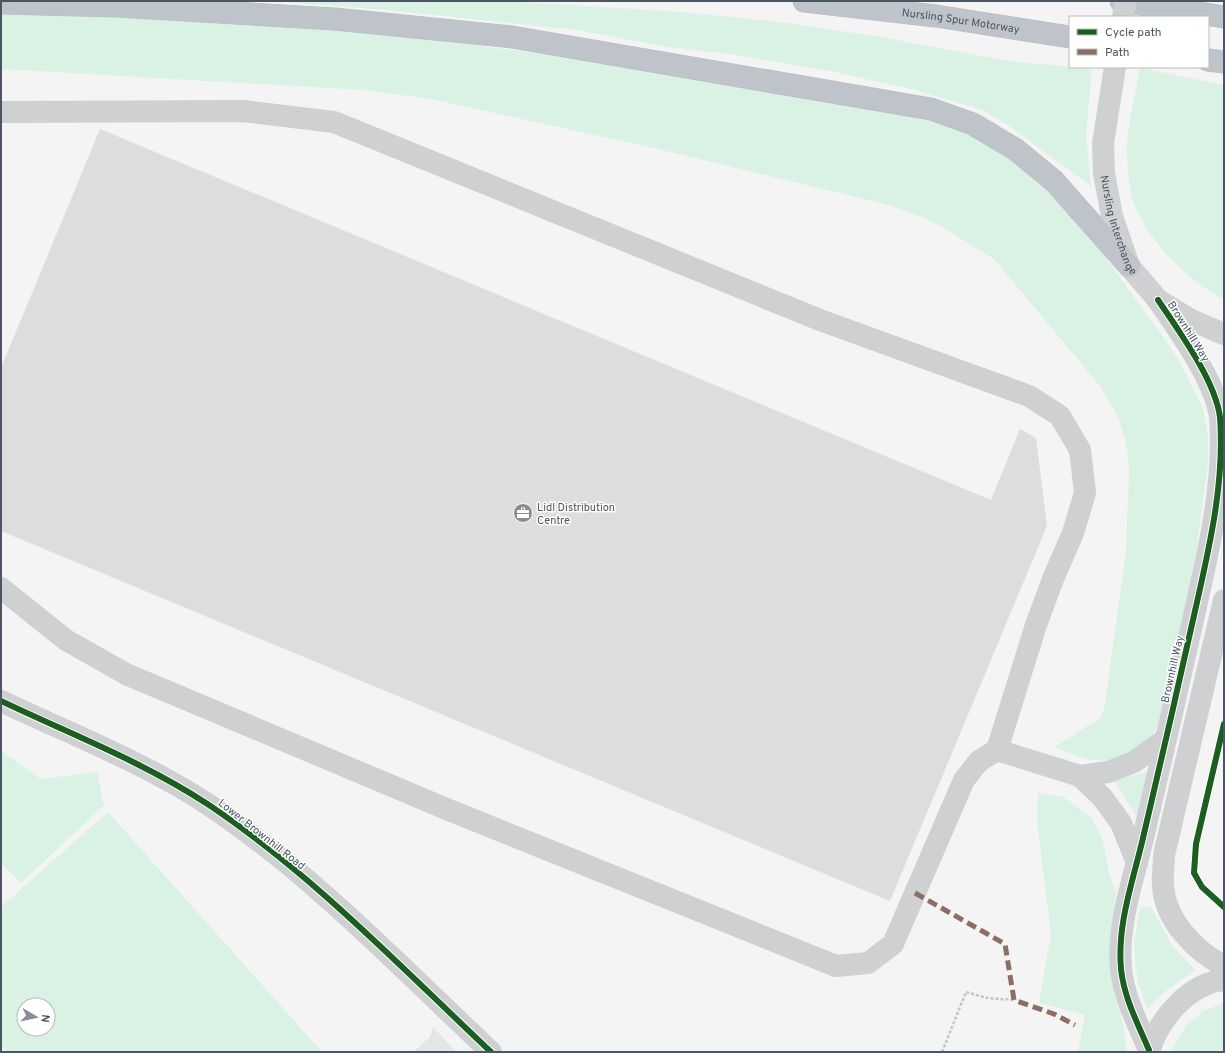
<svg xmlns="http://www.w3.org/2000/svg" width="1225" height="1053" viewBox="0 0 1225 1053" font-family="Overpass,sans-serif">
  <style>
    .education { fill: #e6e5e6 }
    .green { fill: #d9f2e3; fill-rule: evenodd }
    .building { fill: #ddddde }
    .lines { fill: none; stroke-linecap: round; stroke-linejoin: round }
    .highway-casing { stroke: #b9bec3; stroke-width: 23 }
    .path { stroke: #bcc7c4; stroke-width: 2.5; stroke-dasharray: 3 2; stroke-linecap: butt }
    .minor { stroke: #ced0d2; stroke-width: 22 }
    .highway { stroke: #bec4c9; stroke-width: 22 }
    .minor-bridge { stroke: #ced0d2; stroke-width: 22 }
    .quiet { stroke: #8d6e63; stroke-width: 5; stroke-dasharray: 10 5; stroke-linecap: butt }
    .cycleway-casing { stroke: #fff; stroke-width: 8 }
    .cycleway { stroke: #1b5e20; stroke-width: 6 }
    .labels { text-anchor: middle; stroke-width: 3; stroke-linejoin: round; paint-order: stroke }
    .street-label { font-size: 11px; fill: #4a5661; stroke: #fff }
    .poi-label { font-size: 11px; fill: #4a5661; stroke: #fff; text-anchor: start }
  </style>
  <rect width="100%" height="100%" fill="#f4f4f4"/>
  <path class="education" d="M433 1027 456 1052H413L430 1037Z"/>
  <path class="green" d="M270 1H504L683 12 787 23 881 37 1009 61 1092 69 1086 133 1091 186 1012 128 983 110 915 90 835 72 737 55 661 46 578 30 386 10Z
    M1 9 304 27 387 35 562 56 917 114 977 136 1001 149 1064 201 1161 334 1180 362 1202 406 1208 434V464L1194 566 1160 720C1154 735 1148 743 1135 750 1104 768 1085 760 1055 747L1100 718 1104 710 1126 551 1129 471 1127 447 1118 417 1100 386 994 259 932 221 892 206 658 149 431 99 364 90 1 69Z
    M1140 68 1224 85V300C1185 278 1147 241 1132 198 1129 188 1127 157 1127 146 1128 124 1136 91 1140 68Z
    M1 751 41 779 97 772 104 805 21 883 1 863Z
    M1149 771 1138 819 1114 781Z
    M1038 793 1063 797 1092 818 1103 841 1108 868 1116 893 1110 947 1111 974 1114 994 1124 1028 1127 1052H1078L1085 1015 1039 1003 1051 934 1037 821Z
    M108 812 322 1052H7L1 1046V907ZM24 1005H48V1029H24Z
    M1151 907 1173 947 1195 970 1166 991 1147 1009 1137 979 1134 942 1140 908Z
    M1224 1003V1052H1171L1185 1027 1203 1011Z"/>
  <path class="building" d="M100 129 991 500 1020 429 1036 438 1047 526 890 901 1 531V368Z"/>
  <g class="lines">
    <g class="highway-casing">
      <g id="highway">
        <path id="s2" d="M804 1 936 16 1070 37"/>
        <path d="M1121 1 1224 17"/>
        <path d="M1 3 117 6 335 19 512 37 931 109 973 124 1015 149 1054 181 1129 266"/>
        <path d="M1208 60 1224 62"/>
      </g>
    </g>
    <path class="path" d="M942 1052 966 992 987 998 1014 1000"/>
    <g class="minor">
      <path id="s1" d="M1115 67 1103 143 1104 173 1112 216 1129 266 1158 300 1191 320 1224 334"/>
      <path d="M1 112 243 111 334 122 820 320 1029 396 1060 416 1080 450 1085 493 1073 533 1053 579 1036 625 997 750 979 761 964 780 893 944 868 963 836 966 449 810 126 674 66 640 1 588"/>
      <path d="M1224 600 1164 855C1164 865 1162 876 1163 886 1165 920 1195 951 1224 966"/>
      <path d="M1 701C70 734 144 762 209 805 312 874 401 967 491 1052"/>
      <path d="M997 750 1080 776 1108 772 1134 762 1166 739"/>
      <path d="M1080 776 1102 797 1121 823 1137 863"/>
      <path d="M1149 1050C1138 1024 1124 998 1121 969 1117 924 1133 881 1143 838 1161 762 1178 687 1195 611 1209 549 1225 482 1220 417 1215 380 1179 331 1158 300"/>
      <path d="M1149 1052C1158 1020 1189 983 1224 980"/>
    </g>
    <use href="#highway" class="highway"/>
    <path class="minor-bridge" d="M1123 17 1126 1"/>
    <path class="quiet" d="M915 893 1005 944 1014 1000 1054 1014 1075 1025"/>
    <g class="cycleway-casing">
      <path id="cycleway" d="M1 701C70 734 144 762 209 805 312 874 401 967 491 1052
        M1224 724 1196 844 1194 873 1202 887 1224 907
        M1149 1050C1138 1024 1124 998 1121 969 1117 924 1133 881 1143 838 1161 762 1178 687 1195 611 1209 549 1225 482 1220 417 1215 380 1179 331 1158 300"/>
    </g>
    <use href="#cycleway" class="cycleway"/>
  </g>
  <defs>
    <g id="office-disc" transform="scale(1)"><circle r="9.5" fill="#868d94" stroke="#fff"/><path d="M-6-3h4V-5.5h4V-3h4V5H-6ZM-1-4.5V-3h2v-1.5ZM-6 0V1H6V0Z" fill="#fff"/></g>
  </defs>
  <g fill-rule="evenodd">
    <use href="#office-disc" x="523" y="513"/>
  </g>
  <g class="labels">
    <g class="street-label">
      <text dy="4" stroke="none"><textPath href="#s2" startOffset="158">Nursling Spur Motorway</textPath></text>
      <text dy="4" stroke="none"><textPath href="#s1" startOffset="161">Nursling Interchange</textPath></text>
      <text transform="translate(1189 331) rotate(58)" y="4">Brownhill Way</text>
      <text transform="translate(1172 669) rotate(-77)" y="4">Brownhill Way</text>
      <text transform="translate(262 834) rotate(38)" y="4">Lower Brownhill Road</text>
    </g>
    <g class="poi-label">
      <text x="537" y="511">Lidl Distribution<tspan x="537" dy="13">Centre</tspan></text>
    </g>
  </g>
  <rect width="1225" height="1053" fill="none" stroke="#4a5661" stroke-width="4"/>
  <rect x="1069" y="16" width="140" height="52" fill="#ffffff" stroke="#b7bbc0"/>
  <rect x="1077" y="29" width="20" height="6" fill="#1b5e20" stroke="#b7bbc0"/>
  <text x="1105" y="36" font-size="12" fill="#4a5661">Cycle path</text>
  <rect x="1077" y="49" width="20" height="6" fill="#8d6e63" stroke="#b7bbc0"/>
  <text x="1105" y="56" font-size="12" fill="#4a5661">Path</text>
  <g transform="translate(36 1017) rotate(99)"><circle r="19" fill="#ffffff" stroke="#b7bbc0"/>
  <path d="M0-3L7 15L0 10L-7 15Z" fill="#868d94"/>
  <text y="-6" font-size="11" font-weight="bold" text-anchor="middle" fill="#4a5661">N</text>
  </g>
</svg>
